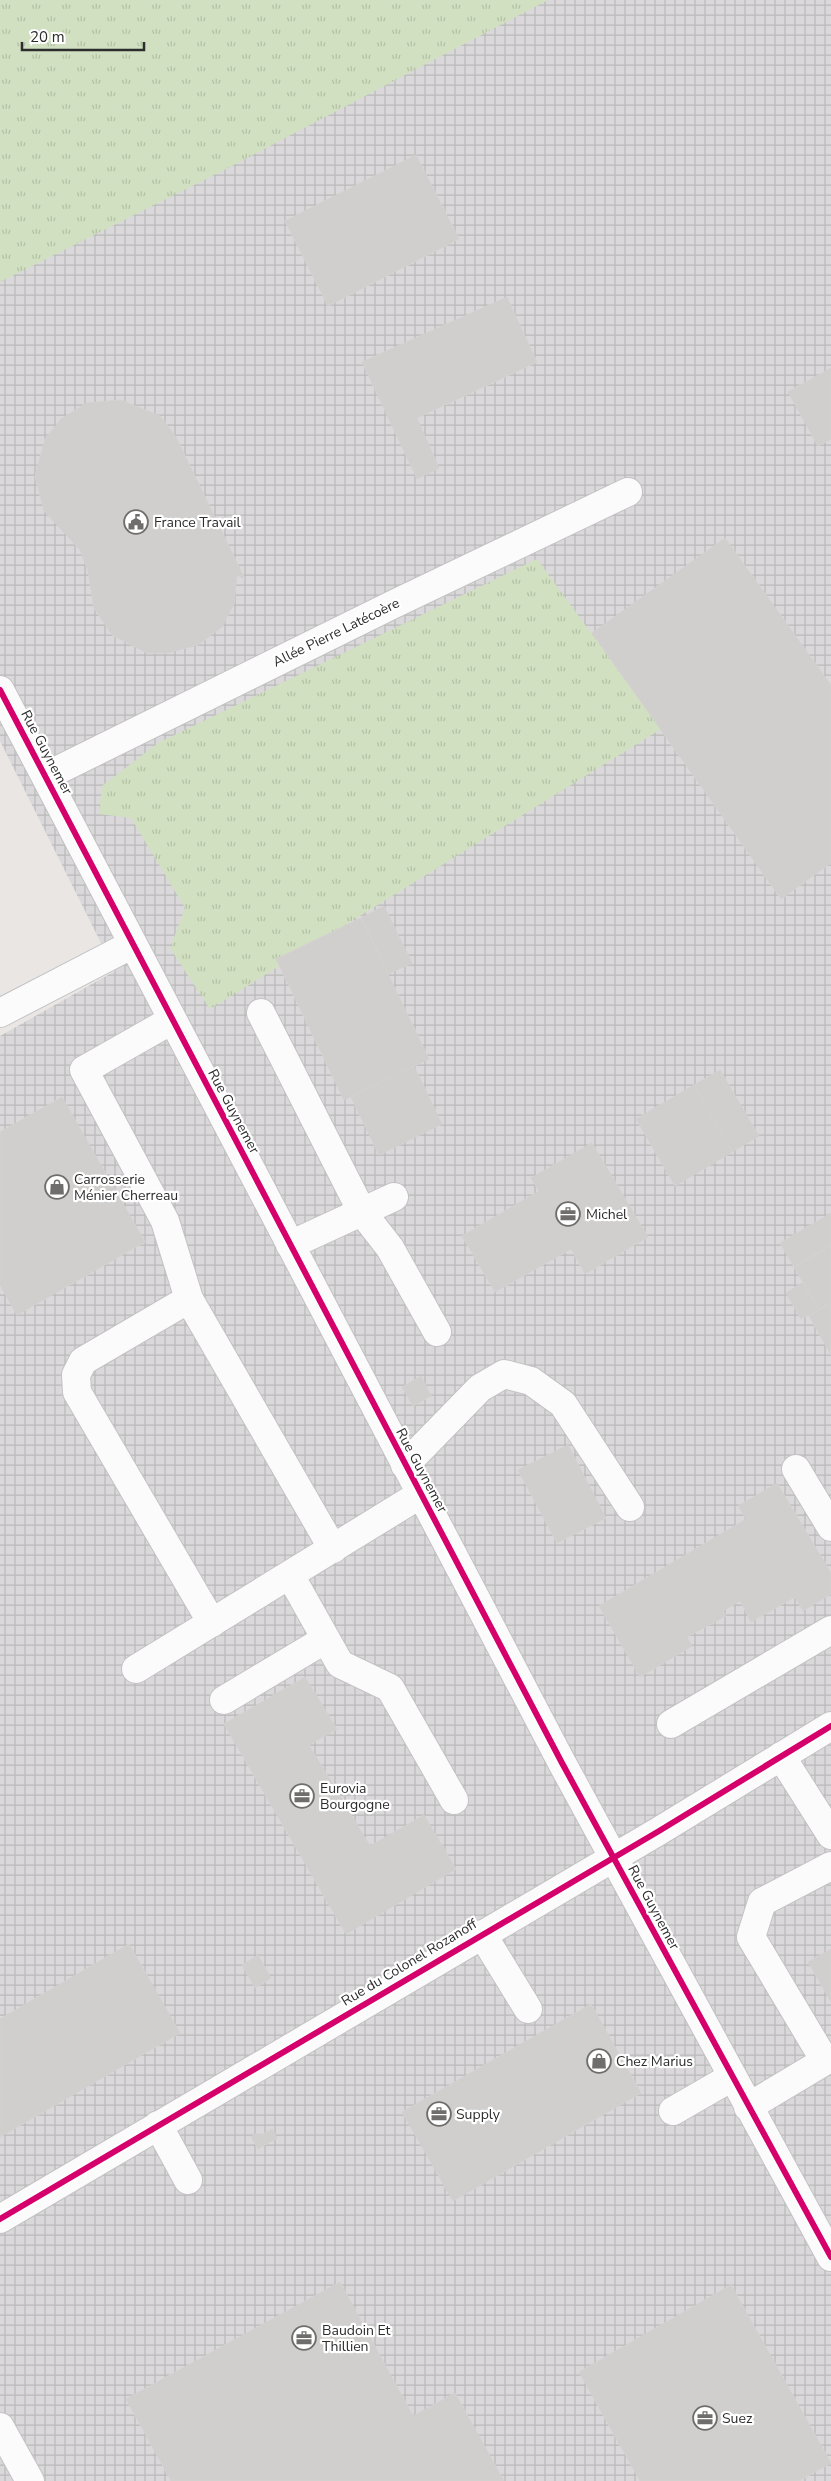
<svg xmlns="http://www.w3.org/2000/svg" width="831" height="2481" viewBox="0 0 831 2481" font-family="'Nunito Sans',sans-serif">
  <style>
    .industrial { fill: url(#industrial-grid) }
    .grass { fill: url(#grass-tufts) }
    .building { fill: #d1cfcd; stroke: #d4d2d0 }
    .lines { fill: none; stroke-linecap: round; stroke-linejoin: round }
    .minor-casing { stroke: #c4c3c4; stroke-width: 30 }
    .minor { stroke: #fcfbfb; stroke-width: 28 }
    .cycleway-casing { stroke: #fff; stroke-width: 9 }
    .cycleway { stroke: #d6006c; stroke-width: 6 }
    .labels { text-anchor: middle; stroke-width: 4.5; stroke-linejoin: round; paint-order: stroke }
    .poi-label { font-size: 14px; fill: #2d2d2d; stroke: #fff; text-anchor: start }
    .street-label { font-size: 14px; fill: #2d2d2d; stroke: #fff }
  </style>
  <defs>
    <pattern id="industrial-grid" width="8" height="8" patternUnits="userSpaceOnUse" patternTransform="scale(1.25)"><rect width="8" height="8" fill="#dad8da"/><path d="M0 4h8M4 0v8" fill="none" stroke="#bbbabb"/></pattern>
    <pattern id="grass-tufts" width="24" height="20" patternUnits="userSpaceOnUse" patternTransform="scale(1.25)"><rect width="24" height="20" fill="#d1e0c1"/><path d="M3 7l-1-3M5 7V3M7 7l1-3M15 17l-1-3M17 17v-4M19 17l1-3" fill="none" stroke="#b4c0a6"/></pattern>
  </defs>
  <rect width="100%" height="100%" fill="#e9e6e4"/>
  <path class="industrial" d="M0 0H831V2481H0V1036L115 971 0 741Z"/>
  <path class="grass" d="M0 0H548L228 168 0 282Z
    M537 559 661 729 210 1009 170 948 185 908 131 818 99 814 102 786 158 743Z"/>
  <path class="building" d="M416 155 459 239 328 306 285 221Z
    M507 297 537 362 417 418 439 468 417 479 362 362Z
    M831 368V439L818 446 788 392Z
    M121 400 160 416 176 437 245 579 237 575 234 604 222 627 198 645 167 653H147L112 635 94 608 88 571 80 550 44 511 35 476 45 439 61 419 87 403Z
    M725 538 831 685V863L781 899 592 633Z
    M384 906 412 963 388 974 361 918Z
    M361 918 429 1059 344 1100 276 959Z
    M414 1066 442 1124 379 1155 351 1097Z
    M720 1070 759 1136 732 1152 694 1085Z
    M694 1085 732 1152 675 1186 636 1119Z
    M62 1097 145 1242 17 1315 0 1285V1132Z
    M592 1143 648 1237 585 1274 571 1249 495 1292 462 1236 539 1191 531 1178Z
    M831 1213V1245L794 1267 780 1243Z
    M831 1245V1302L819 1310 794 1267Z
    M803 1282 819 1310 801 1319 786 1293Z
    M831 1302V1355L809 1316Z
    M421 1376 431 1396 413 1406 402 1387Z
    M568 1445 606 1518 557 1543 518 1470Z
    M777 1483 831 1573V1594L803 1611 795 1597 751 1622 740 1601 723 1611 726 1616 687 1637 692 1646 640 1677 599 1606 746 1519 738 1506Z
    M305 1677 337 1729 309 1745 370 1846 424 1815 456 1869 346 1934 224 1724Z
    M129 1944 180 2033 0 2137V2019Z
    M831 1949V2002L808 1962Z
    M258 1955 271 1978 255 1988 242 1965Z
    M591 2004 641 2093 453 2201 402 2112Z
    M272 2129 277 2138 258 2149 251 2137 257 2133 260 2136Z
    M340 2282 413 2416 455 2393 504 2481H171L126 2399Z
    M731 2285 831 2463 799 2481H640L579 2372Z"/>
  <g class="lines">
    <g class="minor-casing">
      <path id="minor" d="M0 690 562 1763 831 2257
        M46 776 394 604 628 492
        M0 1013 133 944
        M261 1013 362 1212 390 1248 437 1332
        M172 1020 84 1070 165 1221 189 1299
        M290 1245 394 1197
        M405 1465 480 1388 504 1374 531 1381 563 1404 630 1507
        M796 1469 831 1527
        M290 1575 340 1664 390 1688 454 1800
        M212 1623 77 1392 76 1375 83 1361 189 1299 333 1549
        M136 1669 421 1494
        M224 1700 326 1639
        M671 1724 831 1630
        M781 1756 831 1835
        M482 1934 528 2009
        M748 2107 825 2061 751 1937 762 1902 831 1866
        M673 2111 732 2077
        M158 2125 188 2180
        M0 2219 659 1831 831 1726
        M0 2427 30 2481"/>
    </g>
    <use href="#minor" class="minor"/>
    <g class="cycleway-casing">
      <path id="cycleway" d="M0 690 562 1763 831 2257
        M0 2219 659 1831 831 1726"/>
    </g>
    <use href="#cycleway" class="cycleway"/>
  </g>
  <defs>
    <g id="civic-ring" transform="scale(1.25)"><circle r="9.5" fill="#fff" stroke="#6f6e6d" stroke-width="1.5"/><path d="M-.6-6.5H3V-4.5H.6V-3L4-1V1h2V6H-6V1h2V-1L-.6-3ZM-1.2 2.5V6h2.4V2.5Z" fill="#6f6e6d"/></g>
    <g id="shop-ring" transform="scale(1.25)"><circle r="9.5" fill="#fff" stroke="#6f6e6d" stroke-width="1.5"/><path d="M-5-2.5h2.3a2.7 3.5 0 0 1 5.4 0H5L5.5 6h-11ZM-1.5-2.5h3a1.5 2.3 0 0 0-3 0Z" fill="#6f6e6d"/></g>
    <g id="office-ring" transform="scale(1.25)"><circle r="9.5" fill="#fff" stroke="#6f6e6d" stroke-width="1.5"/><path d="M-6-3h4V-5.5h4V-3h4V5H-6ZM-1-4.5V-3h2v-1.5ZM-6 0V1H6V0Z" fill="#6f6e6d"/></g>
  </defs>
  <g fill-rule="evenodd">
    <use href="#civic-ring" x="136" y="522"/>
    <use href="#shop-ring" x="57" y="1187"/>
    <use href="#office-ring" x="568" y="1214"/>
    <use href="#office-ring" x="302" y="1796"/>
    <use href="#shop-ring" x="599" y="2061"/>
    <use href="#office-ring" x="439" y="2114"/>
    <use href="#office-ring" x="304" y="2338"/>
    <use href="#office-ring" x="705" y="2418"/>
  </g>
  <g class="labels">
    <g class="poi-label">
      <text x="154" y="527">France Travail</text>
      <text x="74" y="1184">Carrosserie<tspan x="74" dy="16">Ménier Cherreau</tspan></text>
      <text x="586" y="1219">Michel</text>
      <text x="320" y="1793">Eurovia<tspan x="320" dy="16">Bourgogne</tspan></text>
      <text x="616" y="2066">Chez Marius</text>
      <text x="456" y="2119">Supply</text>
      <text x="322" y="2335">Baudoin Et<tspan x="322" dy="16">Thillien</tspan></text>
      <text x="722" y="2423">Suez</text>
    </g>
    <g class="street-label">
      <text transform="translate(336 632) rotate(-26)" y="5">Allée Pierre Latécoère</text>
      <text transform="translate(47 752) rotate(62)" y="5">Rue Guynemer</text>
      <text transform="translate(234 1111) rotate(62)" y="5">Rue Guynemer</text>
      <text transform="translate(422 1470) rotate(62)" y="5">Rue Guynemer</text>
      <text transform="translate(654 1907) rotate(62)" y="5">Rue Guynemer</text>
      <text transform="translate(409 1962) rotate(-31)" y="5">Rue du Colonel Rozanoff</text>
    </g>
  </g>
  <path d="M22 42v8h122v-8" fill="none" stroke="#2d2d2d" stroke-width="2.5"/>
  <text x="30" y="42" font-size="15" fill="#2d2d2d" stroke="#ffffff" stroke-width="4" paint-order="stroke">20 m</text>
</svg>
